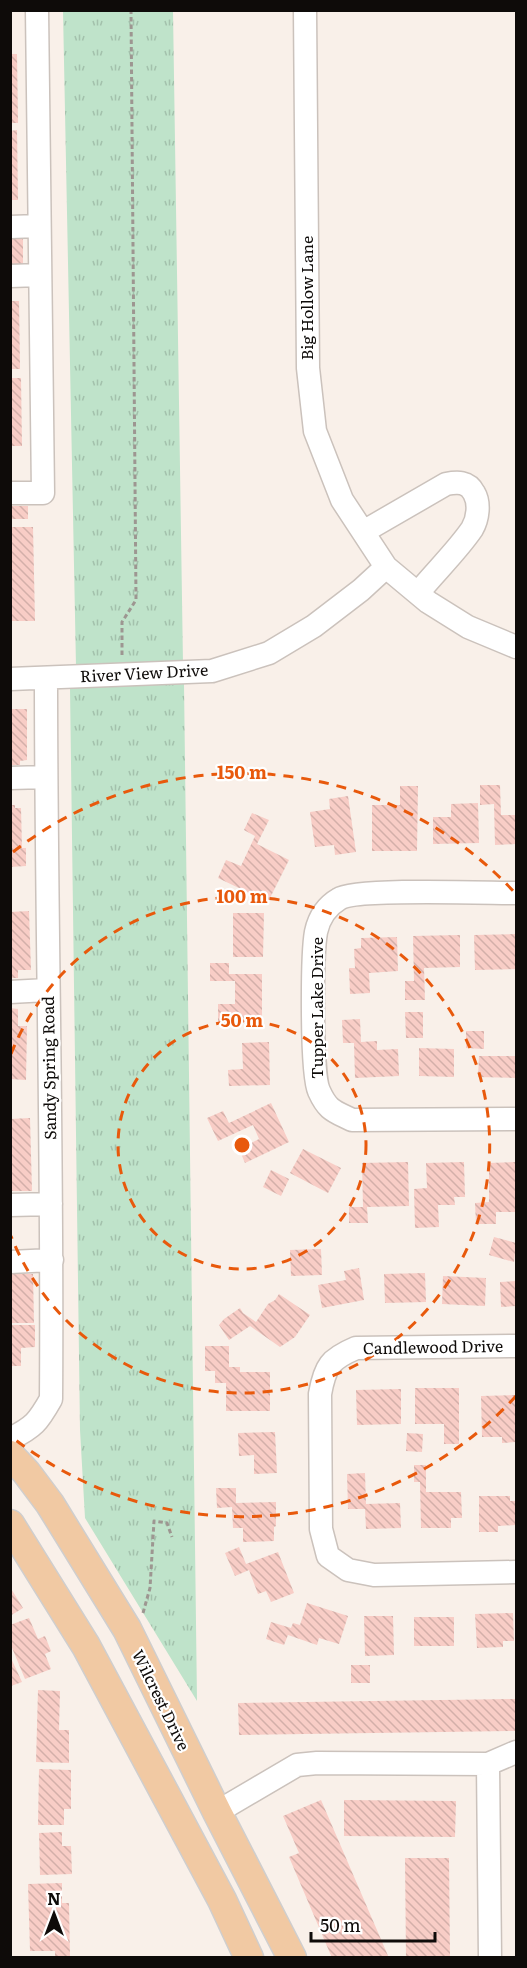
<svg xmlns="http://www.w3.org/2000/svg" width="527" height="1968" viewBox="0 0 527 1968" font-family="Literata,serif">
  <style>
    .grass { fill: url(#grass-tufts) }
    .building { fill: url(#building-back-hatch) }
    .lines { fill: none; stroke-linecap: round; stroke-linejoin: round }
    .minor-casing { stroke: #cbc2bc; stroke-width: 25 }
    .major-casing { stroke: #cfcece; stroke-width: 31 }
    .path { stroke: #9d9691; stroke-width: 3; stroke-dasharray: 4.5 3; stroke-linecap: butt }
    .minor { stroke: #fff; stroke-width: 22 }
    .major { stroke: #f1c9a3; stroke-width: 28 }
    .ring { fill: none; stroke: #e8590c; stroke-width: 3; stroke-dasharray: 10 8 }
    .labels { text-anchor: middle; stroke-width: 4.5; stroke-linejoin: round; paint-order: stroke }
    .street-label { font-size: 16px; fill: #0e0b09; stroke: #fff }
    .centre { fill: #e8590c; stroke: #fff; stroke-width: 3 }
    .ring-label { font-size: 18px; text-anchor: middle; font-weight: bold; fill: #e8590c; stroke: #fff; stroke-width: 4.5; stroke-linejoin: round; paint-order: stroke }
  </style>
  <defs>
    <pattern id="grass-tufts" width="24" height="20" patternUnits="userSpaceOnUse" patternTransform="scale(1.5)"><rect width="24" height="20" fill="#bfe3ca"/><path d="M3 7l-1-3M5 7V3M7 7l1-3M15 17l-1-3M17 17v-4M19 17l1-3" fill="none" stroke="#a3c1ac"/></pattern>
    <pattern id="building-back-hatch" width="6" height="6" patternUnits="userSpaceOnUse" patternTransform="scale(1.5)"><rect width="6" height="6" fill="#f8cdc6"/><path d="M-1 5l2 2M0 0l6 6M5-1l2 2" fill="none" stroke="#d3afa9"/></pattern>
  </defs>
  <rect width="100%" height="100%" fill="#f9f0e9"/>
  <path class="grass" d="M63 11H173L183 664 76 666Z
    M184 684 197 1701 85 1518 80 1430 70 688Z"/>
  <path class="building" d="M10 54H17L18 123H10Z
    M17 130 18 200H10V131Z
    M10 236H23V267H10Z
    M10 301H19L20 369H10Z
    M10 378H21L22 446H10Z
    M10 506H28V519H10Z
    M10 527H33L35 621H10Z
    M10 709H27V760L20 761V765H10Z
    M480 785H500L501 815H516V844L495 845 494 804 480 805Z
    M400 786H418L417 851H372V805H400Z
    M348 796 356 852 335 855 334 845 315 847 310 812 330 809 329 799Z
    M478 803 479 843 433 844V817H451V804Z
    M10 805H15V808H21L22 848H26V866L10 867Z
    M252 813 269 820 257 844 289 860 268 902 218 878 226 860 241 866 255 836 244 830Z
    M29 911 31 970H18V978H10V912Z
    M233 913H264L263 957H233Z
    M516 934V969L475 970 474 935Z
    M460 935V967L424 968 425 1000H405V981H414L413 936Z
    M397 937 398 971 369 973 370 993 350 994 349 968H355L354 949 361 948V938Z
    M210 963H229V974H262V1022H218V1004H235V981H210Z
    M10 1008 18 1009V1026H27L26 1080 10 1079Z
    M405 1012H423V1038H406Z
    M360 1019 361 1042 377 1041V1050L398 1049 399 1076 355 1078 354 1043H343L342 1020Z
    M466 1031H484V1049L466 1048Z
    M269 1042 270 1085 229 1086 228 1070 243 1069 242 1043Z
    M419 1048 454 1049V1077L419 1076Z
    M479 1056H516V1078L478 1077Z
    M271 1103 289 1142 245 1163 239 1149 259 1139 253 1125 218 1141 207 1118 223 1111 229 1123Z
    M30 1118 32 1191H10V1119Z
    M303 1149 341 1168 328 1193 290 1173Z
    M408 1162 409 1206 367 1207 368 1223H349V1207H363L362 1163Z
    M464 1162 465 1197H454L455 1205H438L439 1227 415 1228 414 1189 427 1188 426 1163Z
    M516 1162V1212H496V1224H476L475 1203 489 1202V1163Z
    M271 1170 289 1179 281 1196 263 1187Z
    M494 1237 516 1243 514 1262 489 1255Z
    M321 1249 322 1275 291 1276 290 1250Z
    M359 1268 364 1300 322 1308 318 1285 346 1280 344 1271Z
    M425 1273 426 1302 385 1303 384 1274Z
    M10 1274H33L34 1323H10Z
    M443 1276 486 1278 485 1306 442 1304Z
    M516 1281V1306L501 1307 500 1282Z
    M279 1294 310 1315 295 1337 280 1347 250 1326 229 1340 219 1325 224 1319 240 1308 243 1313 256 1322 268 1304 275 1300Z
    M10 1325H35V1347L21 1348V1366H10Z
    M205 1346H229V1367H240V1372H270V1411H226V1383H215V1371H205Z
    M415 1388H459V1444H444V1424H415Z
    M401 1389V1424L357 1425 356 1390Z
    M516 1395V1442L502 1443V1437H482L481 1396Z
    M275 1432 277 1473 254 1474V1455L239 1456 238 1433Z
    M407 1433 423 1434 422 1452 406 1451Z
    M414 1465H426V1492H461L462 1518H451V1528H421L420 1482H414Z
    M365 1473 366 1504 400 1503 401 1528 366 1529 365 1509H348L347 1474Z
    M216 1488H236V1503L276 1502V1526L274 1527V1541L243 1542V1528H233L232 1507 217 1508Z
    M479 1496H510V1501H516V1525L498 1526V1532H479Z
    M239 1547 246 1564 278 1552 294 1593 271 1602 266 1591 258 1594 249 1570 235 1576 225 1553Z
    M10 1587 23 1608 10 1616Z
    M307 1603 348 1616 339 1644 319 1638 317 1645 288 1635 284 1645 266 1639 271 1622 291 1628 293 1623 300 1625Z
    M513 1613 514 1641H503V1647L477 1648 475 1614Z
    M364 1616H393L394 1655 365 1656Z
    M414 1617H454V1646H414Z
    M29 1618 38 1639 45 1636 51 1651 45 1654 51 1669 25 1679 10 1643V1625Z
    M10 1656 22 1682 11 1686 10 1684Z
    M351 1665H370V1683H351Z
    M38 1690 60 1691 59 1730H69V1763L36 1762Z
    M516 1699V1731L239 1735 238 1703Z
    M39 1769 71 1770V1809H64V1825H38Z
    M321 1800 389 1958H332L289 1857 299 1853 283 1816Z
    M344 1800 456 1801 455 1837 344 1836Z
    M62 1832V1846H71L72 1874 40 1875 39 1833Z
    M405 1858H449L450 1958H406Z
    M62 1883V1903H69L70 1957H55V1951H30L28 1884Z"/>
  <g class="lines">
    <g class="minor-casing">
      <path id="minor" d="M305 10 308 368 315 431 342 500 386 567 428 602 468 627 516 647
        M10 227 39 226
        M10 276 40 275
        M10 493H43L37 10
        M363 532 446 484C457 482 468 481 474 493 480 503 478 519 472 529 457 551 435 572 418 593
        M10 679 212 671 269 653 314 626 361 590 386 567
        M10 778 46 777
        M516 893C488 893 355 888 339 899 327 906 319 918 316 932 312 954 311 1074 319 1091 328 1111 334 1111 352 1120L516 1119
        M10 992 47 990
        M10 1205 51 1204
        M10 1262 52 1260
        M516 1346 356 1348C330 1359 325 1366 320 1394L321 1529 328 1556 348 1570 374 1575 516 1572
        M10 1439C34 1427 38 1422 51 1399 53 1158 46 918 46 678
        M488 1764 490 1958
        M217 1812 297 1765 317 1763 488 1764 516 1752"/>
    </g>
    <g class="major-casing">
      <path id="major" d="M10 1455 26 1472 50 1504 127 1629 217 1812 292 1958
        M10 1524 86 1646 222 1900 249 1958"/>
    </g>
    <path class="path" d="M122 655V622L136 600 131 10
      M143 1613 150 1588 154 1521 167 1523 172 1537"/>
    <use href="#minor" class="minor"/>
    <use href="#major" class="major"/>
  </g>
  <g class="ring">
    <circle cx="242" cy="1145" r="124"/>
    <path d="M11 1054A248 248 0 1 1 11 1236"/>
    <path d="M516 1396A372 372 0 0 1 13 1438M13 852A372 372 0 0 1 516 894"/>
  </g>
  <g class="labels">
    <g class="street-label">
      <text transform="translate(307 298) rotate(-90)" y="6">Big Hollow Lane</text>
      <text transform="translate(144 673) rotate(-3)" y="6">River View Drive</text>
      <text transform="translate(317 1008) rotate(-90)" y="6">Tupper Lake Drive</text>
      <text transform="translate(49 1068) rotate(-91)" y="6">Sandy Spring Road</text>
      <text transform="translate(433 1347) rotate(-1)" y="6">Candlewood Drive</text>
      <text transform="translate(161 1700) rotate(64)" y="6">Wilcrest Drive</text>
    </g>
  </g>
  <circle cx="242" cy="1145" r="9" class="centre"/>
  <g class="ring-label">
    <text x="242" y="779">150 m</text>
    <text x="242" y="903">100 m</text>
    <text x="242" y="1027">50 m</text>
  </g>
  <rect width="527" height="1968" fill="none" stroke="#0e0b09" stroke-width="24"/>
  <g transform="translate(54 1914)" stroke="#ffffff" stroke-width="4.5" paint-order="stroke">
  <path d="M0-4.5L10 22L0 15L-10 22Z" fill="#0e0b09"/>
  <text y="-9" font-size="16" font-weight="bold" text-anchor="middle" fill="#0e0b09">N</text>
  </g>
  <path d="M311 1932v9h124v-9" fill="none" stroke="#0e0b09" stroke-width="3"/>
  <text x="320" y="1932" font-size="18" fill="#0e0b09" stroke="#ffffff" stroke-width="4.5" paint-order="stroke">50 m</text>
</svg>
